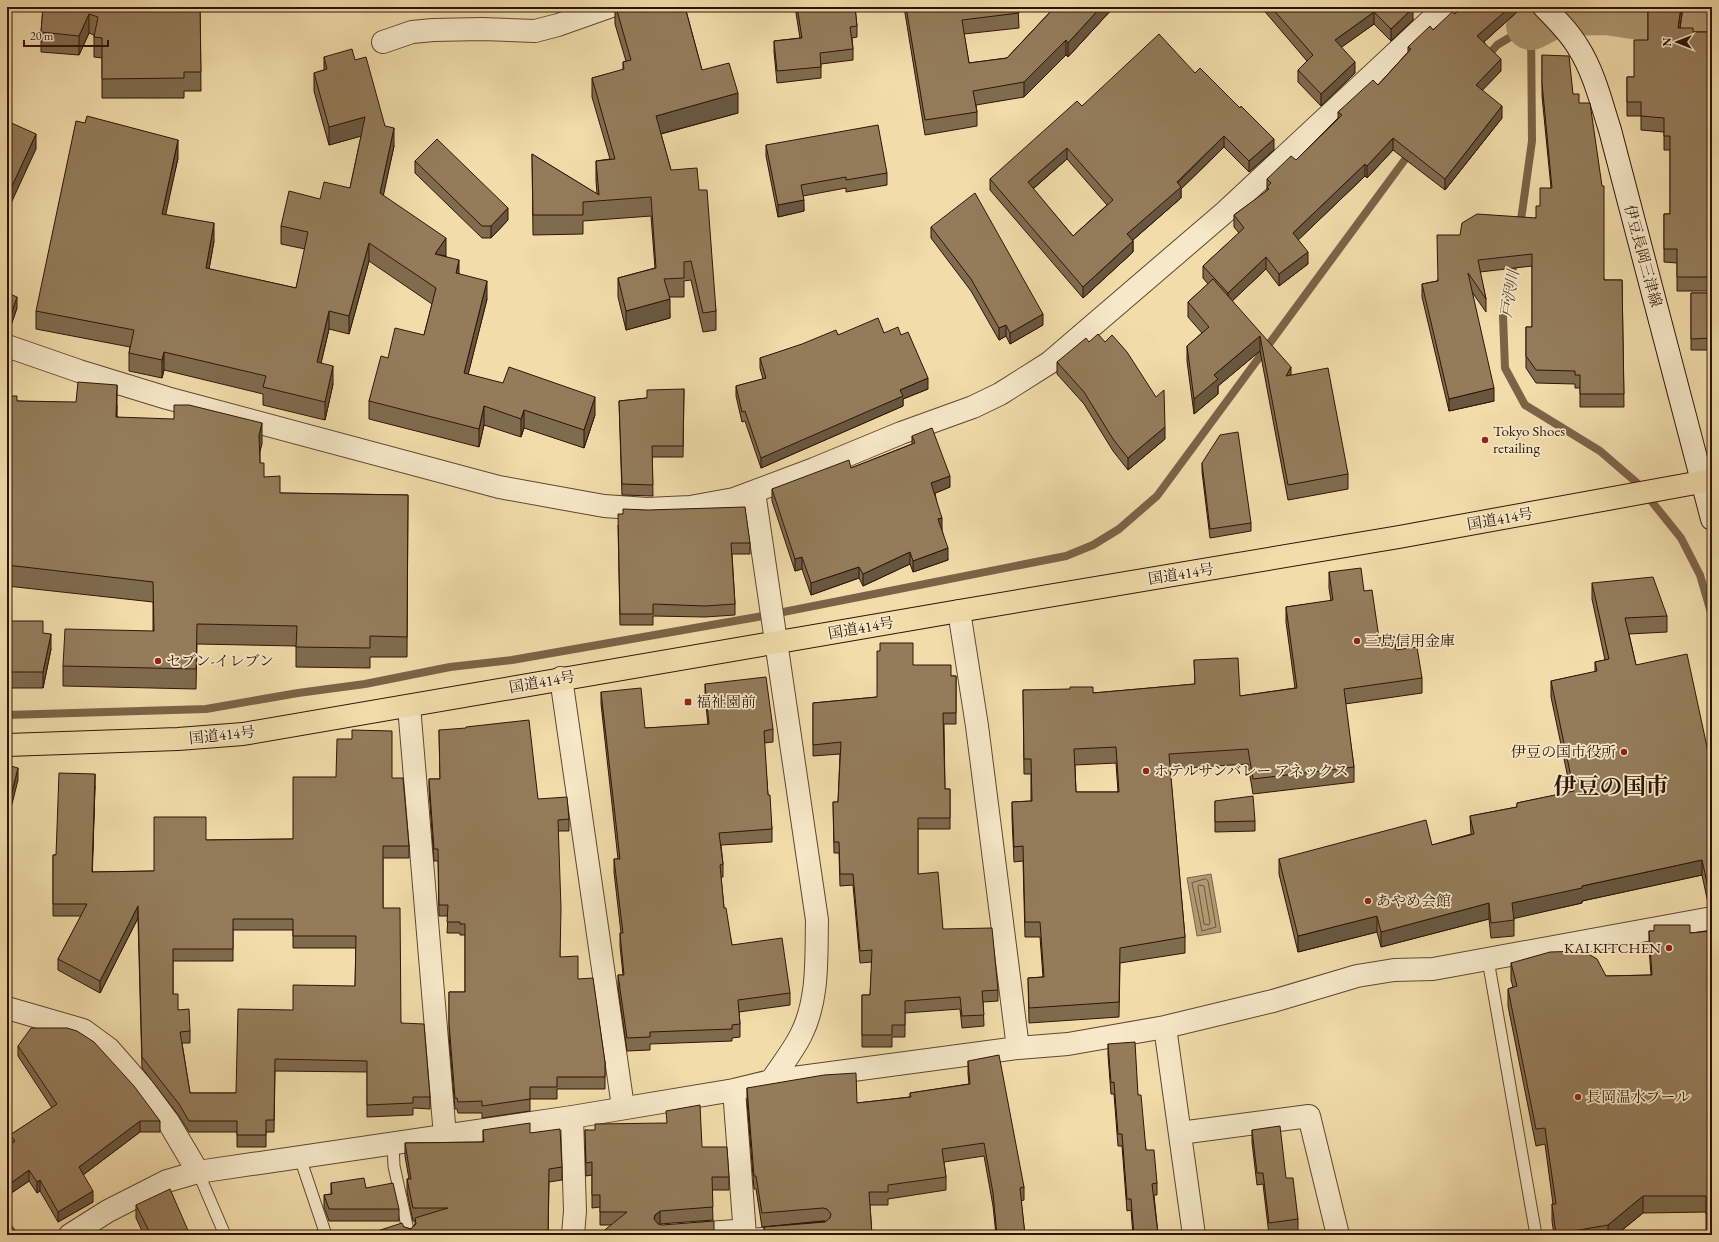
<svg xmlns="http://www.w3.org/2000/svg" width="1719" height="1242" viewBox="0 0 1719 1242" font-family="'EB Garamond','Noto Serif JP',serif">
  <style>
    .water { fill: #af9872; stroke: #7c6347 }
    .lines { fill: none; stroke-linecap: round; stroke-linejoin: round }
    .shore { stroke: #70563c; stroke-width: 1 }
    .stream { stroke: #7c6347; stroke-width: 8 }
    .river { stroke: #af9872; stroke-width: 50 }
    .service-casing { stroke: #60462f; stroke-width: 13 }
    .minor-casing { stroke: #60462f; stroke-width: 24 }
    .secondary-casing { stroke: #301406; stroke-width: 24 }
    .trunk-casing { stroke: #301406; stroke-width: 24 }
    .service { stroke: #f6e8c8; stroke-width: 11 }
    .minor { stroke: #f6e8c8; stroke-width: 22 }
    .secondary { stroke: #f6e8c8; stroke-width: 22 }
    .trunk { stroke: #f1dcaa; stroke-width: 22 }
    .wall { fill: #7f6b4e; stroke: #301406; fill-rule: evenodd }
    .shaded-wall { fill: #685740; stroke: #301406 }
    .building { fill: #947c5b; stroke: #301406; fill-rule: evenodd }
    .poi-dot { fill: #8f2418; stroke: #f6e8c8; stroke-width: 1.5 }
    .labels { text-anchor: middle; stroke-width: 3.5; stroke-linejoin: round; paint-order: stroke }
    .street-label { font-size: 15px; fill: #301406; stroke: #f6e8c8 }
    .poi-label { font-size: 15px; fill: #301406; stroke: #f6e8c8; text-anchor: start }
    .water-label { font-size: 16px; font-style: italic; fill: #634931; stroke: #f6e8c8 }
    .town-label { font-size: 23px; font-weight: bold; fill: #301406; stroke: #f6e8c8 }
  </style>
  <rect width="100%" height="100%" fill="#f1dcaa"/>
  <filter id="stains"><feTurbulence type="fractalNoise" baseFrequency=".005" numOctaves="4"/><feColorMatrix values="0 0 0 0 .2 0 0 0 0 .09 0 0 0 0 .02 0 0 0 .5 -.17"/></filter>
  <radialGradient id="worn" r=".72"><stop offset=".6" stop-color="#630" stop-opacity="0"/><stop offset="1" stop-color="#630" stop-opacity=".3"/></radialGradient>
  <path class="water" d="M1211 874 1221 932 1197 936 1187 878Z"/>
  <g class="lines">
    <path class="shore" d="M1206 879 1208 881 1216 927 1202 931 1192 883Z
      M1199 885 1204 886 1210 923 1209 925 1204 924 1198 887Z"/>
    <path class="stream" d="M1485 59 1497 45 1531 25
      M1520 227 1532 141 1531 25
      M1515 258 1503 316 1505 368 1525 405 1600 451 1636 482 1681 538 1700 575 1712 616
      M7 715 206 709 298 693 365 684 450 667 512 660 763 616 1066 556 1093 545 1119 529 1157 496 1412 150"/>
    <path class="river" d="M1531 25 1558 11 1607 10 1712 26"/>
    <g class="service-casing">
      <path id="service" d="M1488 960 1536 1235
        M393 1144 394 1166 409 1235
        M300 1158 326 1235
        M198 1172 225 1235
        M699 1228 743 1225
        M745 1235 777 1232"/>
    </g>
    <g class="minor-casing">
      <path id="minor" d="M383 42 412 32 433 30 482 29 535 31 558 25 609 7
        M7 346 79 371 167 398 499 487 604 506 647 509 690 507 734 499 814 469 901 433 973 407 1000 394 1049 363 1225 212 1445 7
        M754 492 817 920C816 958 819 999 801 1035 793 1051 781 1066 771 1081
        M959 611 977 726 1018 1048
        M561 678 623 1107
        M409 706 445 1136
        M7 1008 83 1030 109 1049 144 1089 169 1123 198 1172
        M1165 1027 1194 1235
        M734 1090 745 1235
        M572 1117 575 1211 573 1235
        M1180 1133 1309 1116 1338 1235
        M70 1235 108 1211 167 1181 198 1172 572 1117 734 1090 771 1081 1018 1048 1068 1044 1165 1027 1273 1001 1357 976 1394 970 1433 969 1712 918"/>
    </g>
    <g class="secondary-casing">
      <path id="secondary" d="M1544 7C1556 19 1569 32 1578 47 1594 72 1601 102 1610 130L1712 519"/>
    </g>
    <g class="trunk-casing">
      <path id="trunk" d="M7 745 178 739 243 734 959 611 1399 537 1712 480"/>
    </g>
    <use href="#service" class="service"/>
    <use href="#minor" class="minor"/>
    <use href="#secondary" class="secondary"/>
    <use href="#trunk" class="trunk"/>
  </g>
  <path class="wall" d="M43 7H200L201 91H184V98H102V58L94 57V35L89 33 79 55 41 52V32Z
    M615 7H685L702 70 738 113 661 134 671 170 699 190 716 311V330L703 332 691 280 684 281V297H669L670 318 626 330 618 297V278L655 268 651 216 583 221V234L533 235 532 154 597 194 596 180V161L610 159 592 97V78L623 70V62L626 61 615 24Z
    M795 7H855L857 26V37L852 38 853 49V60L821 64V78L777 83 774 52V41L800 38Z
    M904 7H1018L1019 28 964 34 969 63 1007 58 1050 12V10L1053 7H1114L1068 57 1066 55 1024 97 976 105 977 112V126L925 135Z
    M1261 7H1308L1312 12 1411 7 1413 20 1391 41 1374 24 1341 47 1355 73 1321 106 1298 82V70L1307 61Z
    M1517 7V12L1484 42 1501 71 1482 90 1502 118 1445 190 1393 150 1367 178 1365 176 1298 240 1308 264 1279 286 1266 269 1232 301 1291 375 1348 474V489L1288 500 1260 351 1218 386V394L1194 414 1187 361V346L1202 333 1188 317V302L1208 284 1203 278V266L1239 233 1234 227V215L1267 191V179L1296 160 1338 118V112L1378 85 1408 52V47L1455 14Z
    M1648 7H1683L1680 28 1693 32H1712V160H1708V291H1677V263L1664 262V214H1670V150H1664V132L1641 130V116H1627V77H1634L1648 40Z
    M1542 55 1579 103 1604 280H1622L1624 407H1580V388H1575V384L1536 383 1526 368V327H1532V266L1480 272 1486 299V312L1472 292 1494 401 1449 411 1422 297V284L1437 281 1460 235 1536 218 1540 206 1551 188 1542 96Z
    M324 57 355 60 394 146 383 195 446 256 459 274 487 299 468 374 595 415 584 448 524 428 521 437 484 425 479 447 369 419V401L388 358 424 335 432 304 369 261 349 334 329 329 321 363 333 384 325 420 263 405V394L164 370 162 378 129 371V353L130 347 36 329V311L178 158 165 214 214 241 209 269 296 288 305 249 281 244V226L320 199 350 188 361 136 329 145 314 91V73L324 70Z
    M1195 73 1274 150 1249 172 1224 147 1181 189V198L1133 240V252L1083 298 990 190V179L1082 106ZM1067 159 1107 205 1073 236 1033 189Z
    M766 145 887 173V185L846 192V188L803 196 804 211 778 217 766 156Z
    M415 161 508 220 491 238H482L415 173Z
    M931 227 1043 325 1010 344 1006 336 999 340 971 291 931 238Z
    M7 293 17 308 10 328 7 327Z
    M1691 293H1712V350H1691Z
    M884 333 901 335 928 389 903 399V406L761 468 745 421 742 422 736 396V386L763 379 760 368V358L838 335Z
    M1089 342H1105L1165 439 1128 470 1113 451 1084 404 1057 374V362Z
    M684 389 683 457H652L653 496 622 495 619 401 647 398Z
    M7 396 17 401 117 405V417L262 443 260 451V463L264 477 280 493 408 495 407 657H370V668L296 667V646L197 644 196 689 63 686V666L153 631V602L7 586Z
    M912 436 950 487 935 493 948 560 913 572 910 564 863 586 859 578 811 595 802 569 795 571 772 501V489L851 468 912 444Z
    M1202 463 1251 523V531L1210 538 1202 472Z
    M618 525 750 543V554H732L735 604V615L705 617 653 616V625H620Z
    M1329 572 1364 591 1379 638 1396 650 1422 678V693L1345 704 1354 767V782L1253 794 1248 764 1170 769 1185 937V953L1120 963 1119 1017 1029 1023 1028 978 1043 977 1040 937H1025L1023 861 1014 862 1012 818V802L1031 801V774H1024L1023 690 1093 693 1195 684 1194 660 1240 696 1295 688 1286 622V607L1331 601 1329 588ZM1116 763 1118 792H1076L1075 765Z
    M1592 583 1667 616V632L1629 634 1636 665 1712 770V902L1708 903 1702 875 1582 901V903L1514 918V936L1491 938 1489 919 1381 947 1377 932 1298 952 1279 874V859L1432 845 1471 834 1470 816 1517 807V803L1571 792 1551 697V681L1595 672V662L1605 660 1592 599Z
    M7 621 43 633 51 649 43 688H7Z
    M913 665 951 676H956V724H944L945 789H950V829H918V874L943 929 998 990V1001L983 1002 984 1026 962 1028 960 1009 905 1013V1037H892V1047H862V995H870L872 962 860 963 853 885 840 886 839 853H834L833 802H838L840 754 813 756V703L877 697Z
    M705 684 773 729V742L764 743 768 795 772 829V842L721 845 723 864V877H721L724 908 732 945 790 993V1005L739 1012 740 1024V1037L732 1038V1041L650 1044V1050L627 1051 618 987V975H623L620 946V933H621L614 872V859H618L601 704V692L645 728 708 725 705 696Z
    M439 730 538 799 569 819V831H558L560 957 578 979 605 1062V1089H557V1099H530V1111L482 1118V1113H458L457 1109H455L449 1036V992H465V935H460V933H447L448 916H439L438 861H434L429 790V779H440Z
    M392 778 409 846V858H383V908L401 1023 430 1097V1109L413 1108V1115L367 1117V1072L275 1071 274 1132H266V1147H237V1132H189L179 1116 142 1068 138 918 100 993 58 970V959L81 916H53V855H56L95 786 92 872 154 871 206 840 293 839ZM233 930H293V948H356L355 986 293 1010 236 1093H190L182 1043H190V1031L178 1010 173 994V961H233Z
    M1215 801 1255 821V831L1215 832Z
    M1649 931 1690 933 1712 931V1230H1706V1212L1643 1213 1616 1235H1554L1552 1221V1204H1553L1545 1144 1536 1146 1508 1006V989L1513 987 1511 980V963L1606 976 1651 975 1649 948Z
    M1108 1044 1138 1095 1146 1150 1157 1183V1195H1154L1158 1234 1164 1235H1133L1131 1210 1127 1211 1122 1146H1118L1114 1094H1111L1108 1055Z
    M18 1046 160 1121V1132H140L83 1175 93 1202 58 1222 40 1191 37 1193 29 1181 7 1196V1147L10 1144V1135L52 1108 18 1056Z
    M968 1061 1024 1187V1200L1021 1201 1025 1235H996L993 1206 984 1156 944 1162 946 1177V1190L888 1199V1205H870L872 1235H764V1227L825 1221H823L762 1227 756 1189H754L747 1101V1088L857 1103 910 1097V1093L969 1084 968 1074Z
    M483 1130 530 1133 562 1167V1180L549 1182 548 1235H365L404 1227 411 1229 415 1224V1221H413L407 1192V1179H409L405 1156V1143L483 1142Z
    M585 1130 702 1147 729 1177V1190H712L713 1220 660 1224 659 1225H600V1207L592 1208V1175L586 1176Z
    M1252 1130 1298 1219V1231L1269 1235 1263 1184 1257 1185 1252 1142Z
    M331 1183 366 1188 399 1209V1221H329L324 1207V1195L331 1194Z
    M136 1205 190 1235H144L136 1218Z"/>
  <path class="shaded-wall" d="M1101 7H1114L1068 57V43Z
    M1510 7H1517V12L1477 48V36Z
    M1681 7H1683L1678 42V28Z
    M1413 8V20L1391 41V29Z
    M1374 12V24L1335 52V40Z
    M89 14V33L79 55V36Z
    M1066 40V55L1024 97V82Z
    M1501 59V71L1476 97V85Z
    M1355 62V73L1321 106V94Z
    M738 93V113L656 135V116Z
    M1502 106V118L1445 190V179Z
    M365 117V135L329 145V127Z
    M394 128V146L380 211V193Z
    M36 134V149L7 212V197Z
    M1224 136V147L1181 189V198L1127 245V234Z
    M1393 138V150L1367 178V166Z
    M1274 139V150L1249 172V161Z
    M178 140V158L162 232V214Z
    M1067 148V159L1028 193V182Z
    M1365 164V176L1293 245V233Z
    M804 200V211L778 217V205Z
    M508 208V220L491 238V226Z
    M214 223V241L206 286V268Z
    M8 231V243L7 246V235Z
    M446 238V256L435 254Z
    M1133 241V252L1083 298V287Z
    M369 243V261L349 334V316Z
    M1308 252V264L1279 286V274Z
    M1266 257V269L1228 305V293Z
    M459 260V278L456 273Z
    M487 281V299L464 391V373Z
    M17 297V308L10 328V317Z
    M670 299V318L626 330V311Z
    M329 311V329L317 380V362Z
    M1043 314V325L1010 344V333Z
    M1006 325V336L999 340V328Z
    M1260 336V351L1218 386V394L1194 414V399L1214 375Z
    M164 352V370L162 378V360Z
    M333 366V384L325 420V402Z
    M1291 367V382L1286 376Z
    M928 378V389L903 399V406L761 468V458L900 390Z
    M117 385V405L116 437V417Z
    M1494 388V401L1449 411V399Z
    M595 397V415L584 448V430Z
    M484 406V425L479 447V429Z
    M524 410V428L521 437V419Z
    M262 423V443L259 455V435Z
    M1165 427V439L1128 470V458Z
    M950 476V487L931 495V483Z
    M942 518V529L938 531V519Z
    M948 548V560L913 572V561Z
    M910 552V564L863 586V574Z
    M802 557V569L795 571V559Z
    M859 567V578L811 595V583Z
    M51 634V649L43 688V672Z
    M18 768V780L7 824V812Z
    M95 774V786L92 884V872Z
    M8 837V849L7 851V839Z
    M1702 860V875L1582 901V903L1512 919V903L1582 886Z
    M1712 886V902L1708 903V887Z
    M1489 903V919L1381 947V932Z
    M138 906V918L100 993V981Z
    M1377 916V932L1298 952V936Z
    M140 1121V1132L79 1178V1167Z
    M29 1170V1181L7 1196V1186Z
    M40 1180V1191L37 1193V1182Z
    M93 1191V1202L58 1222V1212Z
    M1643 1196V1213L1616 1235H1608V1225Z
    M660 1211V1224L655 1228 654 1219 655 1215Z"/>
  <path class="building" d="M43 7H200L201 72H184V78L102 79V38L94 37 98 17 89 14 79 36 41 32Z
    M616 7H685L702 70 729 63 738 93 656 116 671 170 697 168 699 190H707L716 311 703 313 691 261 684 262V278L664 279 670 299 626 311 618 278 656 268 651 197 583 202V215H533L532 154 599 195 596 161 615 159 592 78 624 69 623 62 631 60Z
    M797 7H855L857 26 850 27 853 49 820 53 821 67 777 71 774 41 802 38Z
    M906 7H1018L1019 13 962 20 969 63 1007 58 1053 9 1050 10 1053 7H1101L1068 43 1066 40 1024 82 973 91 977 112 925 120Z
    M1271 7H1308L1312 12 1318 7H1411L1413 8 1391 29 1374 12 1335 40 1355 62 1321 94 1298 70 1313 55Z
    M1462 7H1510L1477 36 1501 59 1476 85 1502 106 1445 179 1393 138 1367 166 1365 164 1293 233 1308 252 1279 274 1266 257 1228 293 1203 266 1244 228 1234 215 1269 189 1267 187 1271 183 1267 179 1291 156 1296 160 1342 115 1338 112 1373 80 1378 85 1411 49 1408 47 1430 26 1433 30 1452 12 1455 14Z
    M1648 7H1681L1678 28H1693V32H1712V146H1708V277H1677V249H1664V214H1670V136H1664V118L1641 116V102H1627V77H1634V40H1648Z
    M1159 34 1195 73 1200 68 1240 108 1241 106 1274 139 1249 161 1224 136 1177 182 1181 187 1127 234 1133 241 1083 287 990 179 1077 101 1082 106ZM1067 148 1113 200 1073 236 1028 182Z
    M352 49 355 60 366 57 385 126 394 128 380 193 446 238 435 254 459 260 456 273 487 281 464 373 503 383 509 367 595 397 584 430 524 410 521 419 484 406 479 429 369 401 381 356 388 358 395 328 424 335 436 288 369 243 349 316 329 311 317 362 333 366 325 402 263 387 266 376 164 352 162 360 129 353 134 330 36 311 76 121 85 123 87 116 178 140 162 214 214 223 206 268 296 288 308 232 281 226 289 191 320 199 324 182 350 188 365 117 329 127 314 73 327 69 324 57Z
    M1542 55 1569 56 1573 94H1579V103H1590L1602 186H1604V280H1622L1624 394H1580V375H1575V371L1536 370 1526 356V327H1532V254L1478 260 1486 299 1468 273 1494 388 1449 399 1422 284 1438 281 1437 235H1460L1462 223 1477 214 1536 218V206H1540V188H1552L1542 83Z
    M7 121 36 134 7 197Z
    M878 125 887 173 846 180V177L801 185 804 200 778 205 766 145Z
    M437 139 508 208 491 226H482L415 161Z
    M975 193 1043 314 1010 333 1006 325 999 328 971 279 931 227Z
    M1213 279 1291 367 1286 376 1328 368 1348 474 1288 485 1260 336 1214 375 1218 379 1194 399 1187 346 1209 327 1188 302Z
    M7 293 17 297 10 317 7 316Z
    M1691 293H1712V338L1691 339Z
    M878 318 884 333 898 327 901 335 908 332 928 378 900 390 903 396 761 458 745 411 742 412 736 386 766 378 760 358 802 344 836 330 838 335Z
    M1098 334 1105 342 1112 335 1127 352 1156 397 1164 390 1165 427 1128 458 1113 439 1084 392 1057 362 1086 338 1089 342Z
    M78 382 117 385 116 417 174 419V405H189L262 423 259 435 260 463H264V477L280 476V493L408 495 407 637 370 636V648L296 647 297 626 197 624 196 669 63 666 65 629 154 631 153 582 7 565V396H17V401L76 402Z
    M684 389 683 446H652L653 485 622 484 619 401 647 398V390Z
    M932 428 950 476 931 483 942 518 938 519 948 548 913 561 910 552 863 574 859 567 811 583 802 557 795 559 772 489 849 460 851 468 915 443 912 436Z
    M1238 432 1251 523 1210 529 1202 463 1220 435Z
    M745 507 750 543H731L735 604 705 606 653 604V614H620L618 514H623V509L648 510Z
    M1361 568 1364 591 1372 590 1379 638 1394 636 1396 650 1417 647 1422 678 1344 689 1354 767 1253 779 1248 749 1169 754 1185 937 1120 948 1119 1002 1029 1008 1028 978 1044 977 1040 922H1025L1023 846 1014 847 1012 802 1032 801 1031 759H1024L1023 690 1070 689V687H1093V693L1195 684 1194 660 1238 658 1240 696 1297 688 1286 607 1333 600 1329 572ZM1116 747 1119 792H1076L1074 749Z
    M1653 577 1667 616 1625 618 1636 665 1687 654 1712 770V886L1708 887 1702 860 1582 886V888L1512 903 1514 920 1491 923 1489 903 1381 932 1377 916 1298 936 1279 859 1426 820 1432 845 1474 834 1470 816 1517 807V803L1574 791 1551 681 1597 671 1595 662 1609 659 1592 583Z
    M7 621H43V633L51 634 43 672H7Z
    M880 643H913V665H951V676H956V713H943L945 789H950V818H918V874L938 872 943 929 992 928 998 990 982 991 984 1015 962 1016 960 997 905 1001V1025H892V1035H862V995H870L872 950 860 951 853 874H840L839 842H834L833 802H838L841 742 813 745V703L877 697V651H880Z
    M766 677 773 729 764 731 768 795H770L772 829 719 833 723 864 720 865 724 908H726L732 945 782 938 790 993 738 1000 740 1024 732 1025V1029L650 1032V1037L627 1038 618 975H624L620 933H623L614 859H620L601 692 641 688 645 728 709 724 705 684Z
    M529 720 538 799 567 797 569 819 558 820 561 909 560 957 578 956V979L593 978 605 1062V1077H557V1087H530V1099L482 1106V1101L458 1102 457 1098H455L449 1024V992H465V924H460V922H447L448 905H439L438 849H434L429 779H440L439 730 466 728V727Z
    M352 730 392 731V778H403L409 846H383V908H400L401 1023 424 1024 430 1097H413V1103L367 1105V1061L275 1059 274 1120H266V1135H237V1121H189L179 1104 142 1057 138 906 100 981 58 959 87 904H53V855H56L59 773 95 774 92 872 154 871V817H206V840L293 839V777H336L337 739H352ZM233 919H293V936H356L355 986 293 985V1010L238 1009 236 1093H190L180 1032 190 1031 189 1009 178 1010V994H173V949H233Z
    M7 765 18 768 7 812Z
    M1253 796 1255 821 1215 822V801Z
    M1654 925H1690V933L1712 931V1214H1706V1196H1643L1608 1225 1556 1234 1552 1204H1556L1545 1128 1536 1129 1508 989 1517 986 1511 963 1550 952 1583 951 1597 959 1606 976 1652 975 1649 931H1654Z
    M31 1028H67L77 1031 94 1042 134 1086 160 1121H140L79 1167 93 1191 58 1212 40 1180 37 1182 29 1170 7 1186V1147L15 1141 10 1135 57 1104 18 1046Z
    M1135 1042 1138 1095H1141L1146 1150H1154L1157 1183 1152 1184 1158 1234 1164 1233V1235H1134L1131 1199H1127L1122 1134H1118L1114 1082 1111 1083 1108 1044Z
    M999 1055 1024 1187 1020 1188 1025 1235H997L993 1193 984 1143 942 1149 946 1177 888 1185V1192H869L872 1235H765L764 1227 825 1222 830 1218 831 1214 827 1209 823 1208 762 1213 756 1176H754L747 1088 824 1075 856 1073 857 1103 911 1097 910 1093 970 1084 968 1061Z
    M700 1105 702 1147H727L729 1177H712L713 1207 660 1211 655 1215 654 1219 658 1224 662 1225 714 1221V1235H601V1233L627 1212H600V1195H592V1162L586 1163 585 1130H595V1124L667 1123 666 1111Z
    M530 1123V1133L560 1129 562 1167 549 1169 548 1235H365L402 1223 404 1227 411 1229 416 1224 415 1218 448 1208H413L407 1179H411L405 1143 484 1142 483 1130Z
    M1280 1126 1286 1178H1293L1298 1219 1269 1223 1263 1173H1257L1252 1130Z
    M364 1178 366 1188 393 1183 399 1209H329L324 1195 332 1194 331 1183Z
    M170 1189 190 1235H151L136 1205Z
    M7 1220 19 1235H7Z"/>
  <g class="poi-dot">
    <circle cx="1485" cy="440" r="4"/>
    <circle cx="1357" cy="641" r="4"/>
    <circle cx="158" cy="661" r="4"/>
    <rect x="684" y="698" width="8" height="8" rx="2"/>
    <circle cx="1624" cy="752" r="4"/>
    <circle cx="1146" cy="771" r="4"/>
    <circle cx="1368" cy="901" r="4"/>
    <circle cx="1669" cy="948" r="4"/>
    <circle cx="1578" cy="1097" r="4"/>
  </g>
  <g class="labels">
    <g class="street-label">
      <text transform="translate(1643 256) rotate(75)" y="5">伊豆長岡三津線</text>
      <text transform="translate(1500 519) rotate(-10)" y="5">国道414号</text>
      <text transform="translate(1181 574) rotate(-9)" y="5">国道414号</text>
      <text transform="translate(861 628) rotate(-10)" y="5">国道414号</text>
      <text transform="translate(542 682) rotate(-10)" y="5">国道414号</text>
      <text transform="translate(222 735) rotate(-6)" y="5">国道414号</text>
    </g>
    <g class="poi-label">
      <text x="1493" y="436">Tokyo Shoes<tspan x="1493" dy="17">retailing</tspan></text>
      <text x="1365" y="646">三島信用金庫</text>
      <text x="166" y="666">セブン-イレブン</text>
      <text x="696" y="707">福祉園前</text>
      <text x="1616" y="757" text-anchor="end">伊豆の国市役所</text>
      <text x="1154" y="776">ホテルサンバレー アネックス</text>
      <text x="1376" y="906">あやめ会館</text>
      <text x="1661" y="953" text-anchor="end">KAI KITCHEN</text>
      <text x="1586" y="1102">長岡温水プール</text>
    </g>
    <g class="water-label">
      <text transform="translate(1509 294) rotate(-81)" y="6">戸沢川</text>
    </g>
    <g class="town-label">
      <text x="1611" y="794">伊豆の国市</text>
    </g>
  </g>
  <rect width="1719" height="1242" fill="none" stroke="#f1dcaa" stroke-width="24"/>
  <rect x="8" y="8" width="1703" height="1226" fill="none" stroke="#301406" stroke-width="2"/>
  <rect x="12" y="12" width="1695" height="1218" fill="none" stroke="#301406"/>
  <g transform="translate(1677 42) rotate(270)" stroke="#f6e8c8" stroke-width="3" paint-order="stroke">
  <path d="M0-3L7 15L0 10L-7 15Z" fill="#301406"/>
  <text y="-6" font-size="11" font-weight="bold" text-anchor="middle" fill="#301406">N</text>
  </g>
  <path d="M24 40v6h84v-6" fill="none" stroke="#301406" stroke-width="2"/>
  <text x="30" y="40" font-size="12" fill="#301406" stroke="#f6e8c8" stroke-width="3" paint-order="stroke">20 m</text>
  <rect width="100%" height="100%" filter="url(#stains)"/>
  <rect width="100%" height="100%" fill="url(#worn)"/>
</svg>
